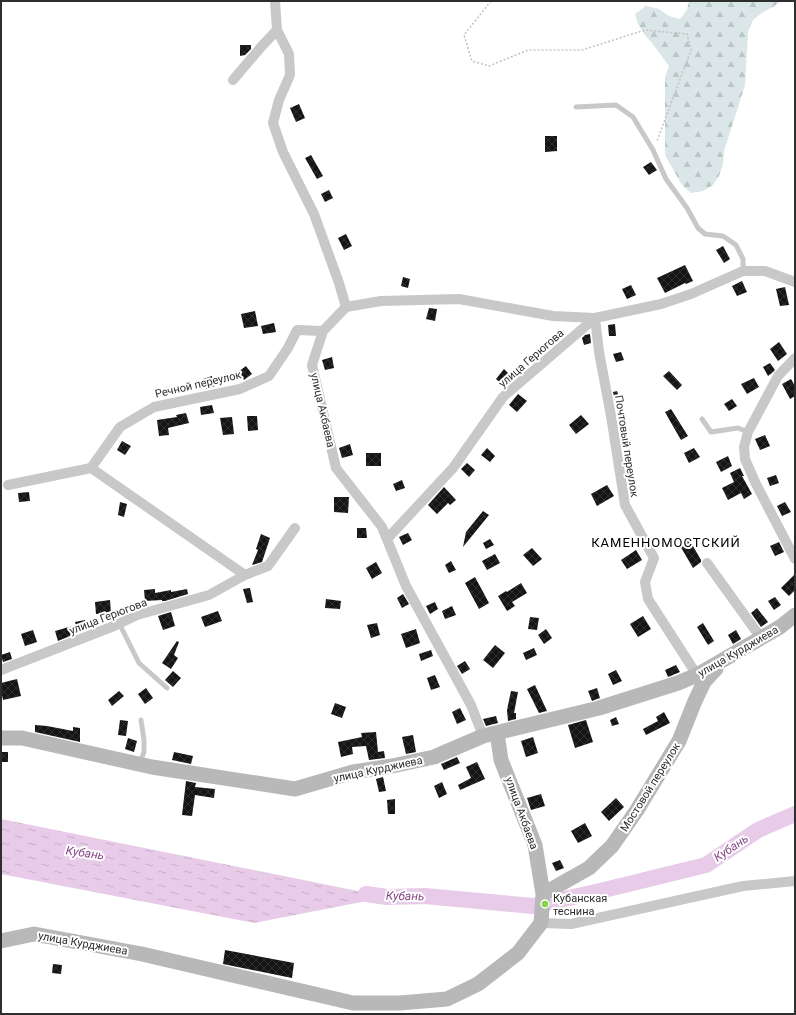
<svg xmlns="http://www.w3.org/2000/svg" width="796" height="1015" viewBox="0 0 796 1015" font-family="Roboto,sans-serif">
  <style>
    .forest { fill: url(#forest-firs) }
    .water { fill: url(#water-ripples) }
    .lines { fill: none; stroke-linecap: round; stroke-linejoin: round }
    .river { stroke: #e7cbe8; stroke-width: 16 }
    .building { fill: url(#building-cross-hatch) }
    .path { stroke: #c2c2c2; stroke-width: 1.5; stroke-dasharray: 2 2; stroke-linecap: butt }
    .lane { stroke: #c8c8c8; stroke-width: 5 }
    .street { stroke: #c8c8c8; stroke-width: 10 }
    .secondary { stroke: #b8b8b8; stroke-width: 15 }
    .poi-dot { fill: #87d243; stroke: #fff; stroke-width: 1.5 }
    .labels { text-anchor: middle; stroke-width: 4; stroke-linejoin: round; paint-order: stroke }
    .street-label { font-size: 11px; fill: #2e2e2e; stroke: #fff }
    .poi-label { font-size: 11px; fill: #2e2e2e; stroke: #fff; text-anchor: start }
    .water-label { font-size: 12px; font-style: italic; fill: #874588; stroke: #fff }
    .quarter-label { font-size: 13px; letter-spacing: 1px; fill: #000; stroke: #fff }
  </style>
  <defs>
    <pattern id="forest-firs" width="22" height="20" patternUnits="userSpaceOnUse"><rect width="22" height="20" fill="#dae6e7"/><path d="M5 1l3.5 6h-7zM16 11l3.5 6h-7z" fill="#bbc6c6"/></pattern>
    <pattern id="water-ripples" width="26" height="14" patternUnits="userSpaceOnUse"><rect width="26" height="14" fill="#e7cbe8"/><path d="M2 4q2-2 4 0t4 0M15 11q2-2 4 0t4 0" fill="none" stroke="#c6afc7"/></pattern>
    <pattern id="building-cross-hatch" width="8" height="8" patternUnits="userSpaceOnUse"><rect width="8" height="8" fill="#151515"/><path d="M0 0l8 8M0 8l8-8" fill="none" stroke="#2f2f2f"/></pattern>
  </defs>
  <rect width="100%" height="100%" fill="#fff"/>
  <path class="forest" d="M689 1H781L773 7 763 12 753 20 748 32 745 85 724 151 723 164 719 176 713 185 703 191 691 193 682 185 665 155V77L669 66 652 43 644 34 638 24 635 14 646 6 659 9 669 16 680 19 687 10Z"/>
  <path class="water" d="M1 819 387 897 254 923 1 874Z"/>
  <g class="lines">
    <path class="river" d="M366 894 387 897 425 896 533 906 600 891 706 865 758 830 795 814"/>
  </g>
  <path class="building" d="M240 45H251V49L245 55 240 56Z
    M299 104 305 118 296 122 290 108Z
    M545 136H557V151L545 152Z
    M311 155 323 176 317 179 305 158Z
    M651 162 657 170 649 175 643 167Z
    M329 190 333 198 325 202 321 194Z
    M346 234 352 246 344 250 338 238Z
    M723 246 730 259 724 263 716 250Z
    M685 265 693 281 686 284 685 283 665 293 657 278Z
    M403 277 410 279 408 288 401 286Z
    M742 281 747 292 737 296 732 286Z
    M631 285 636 295 627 299 622 289Z
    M785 287 789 305 780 306 776 289Z
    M429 308 437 309 435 321 426 319Z
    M255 311 258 326 244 328 241 314Z
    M274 323 276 332 263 334 261 326Z
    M615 324 616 336H609L608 325Z
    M590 334 591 343 584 345 582 338 585 335Z
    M779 342 787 354 778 361 770 349Z
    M621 352 624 360 616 362 613 354Z
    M332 357 334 368 325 370 322 360Z
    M770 363 775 370 772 373 768 376 763 367Z
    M246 366 252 374 244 380 238 372Z
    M504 369 514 379 505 387 496 379Z
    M669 371 682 385 677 390 663 376Z
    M212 376 215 386 206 389 203 379Z
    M754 378 759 387 747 394 741 384Z
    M791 379 795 386V396L790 399 782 384Z
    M617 391 621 403 616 405 613 392Z
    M518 394 527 401 517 412 509 405Z
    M732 399 737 406 729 411 724 404Z
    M212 405 214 413 201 415 200 407Z
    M671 409 688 436 681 440 670 421 665 412Z
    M186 413 189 423 168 428 169 435 159 436 157 420 177 417 176 415Z
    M581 415 589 424 576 434 569 425Z
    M247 416H257L258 430 248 431Z
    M232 417 234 434 223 435 220 418Z
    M765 435 770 446 760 450 755 439Z
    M122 441 131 446 125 455 117 450Z
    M350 444 353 455 342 458 339 448Z
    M487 448 495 456 490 462 481 455Z
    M694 448 700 457 689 463 684 453Z
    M366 453H381V466H366Z
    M728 456 732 466 721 472 716 462Z
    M467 463 475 470 469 477 461 469Z
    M740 468 744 476H742L752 494 744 499 741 493 728 500 722 488 734 482 730 473Z
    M776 475 779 483 770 486 767 478Z
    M402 480 405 488 396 491 393 484Z
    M607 485 614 496 597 506 591 494Z
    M444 487 456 500 450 505 448 503 437 514 428 505Z
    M29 492 30 501 19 502 18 493Z
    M334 497H349L348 513 334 512Z
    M120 502 127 504 124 517 118 515Z
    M785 502 791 512 782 516 777 506Z
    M483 511 489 515 463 547 466 532Z
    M357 528H366L367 538H357Z
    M408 533 412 540 403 545 399 537Z
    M261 534 270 538 262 562 252 565 258 550 256 549Z
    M490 539 494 545 486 549 483 543Z
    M689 539 701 560V562L693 568 679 544Z
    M779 542 784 552 775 556 770 546Z
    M532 548 542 559 533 566 523 555Z
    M636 550 642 560 627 569 621 560Z
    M495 554 500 563 487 570 482 561Z
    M451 561 456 570 449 573 445 565Z
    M376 562 382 573 372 579 366 568Z
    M795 574V590L789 596 781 588Z
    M475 577 489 603 479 609 465 583Z
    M521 583 527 593 512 602 515 606 507 611 498 596 506 591 507 592Z
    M250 588 253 602 247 603 243 589Z
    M155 589V593L171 590V592L187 589 188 594 165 601H162V600L145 601 144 590Z
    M403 594 409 604 402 608 397 598Z
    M775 597 781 605 774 610 768 601Z
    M326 599 341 601 340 609 325 608Z
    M110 600 111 613 96 614 95 602Z
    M435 602 438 609 430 614 426 606Z
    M452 606 456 615 445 619 442 611Z
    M757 608 768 622 761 627 751 613Z
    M218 611 222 621 205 627 201 617Z
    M171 612 175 626 163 630 158 616Z
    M643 616 651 629 638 637 630 624Z
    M530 617 539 618 537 630 528 629Z
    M85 620 87 629 58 641 55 631 76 625 75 622Z
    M377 623 380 635 371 638 367 625Z
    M703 623 714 641 708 645 697 627Z
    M416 629 420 643 406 648 401 634Z
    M546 629 552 638 544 644 538 635Z
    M33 630 37 642 25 646 21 634Z
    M736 630 741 639 733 644 728 635Z
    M177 641 179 642 174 655 178 658 171 669 162 663Z
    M495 645 505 653 493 668 483 660Z
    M534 648 537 655 526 660 523 653Z
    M431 650 433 656 421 661 419 654Z
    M10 652 12 659 3 662 1 655Z
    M465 661 470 669 462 674 457 666Z
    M676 665 680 672 668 677 665 670Z
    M616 670 622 681 613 685 608 674Z
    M173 671 181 678 173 687 165 680Z
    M435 675 440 687 431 690 427 678Z
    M17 679 21 696 3 700 1 690V683Z
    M535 685 547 711 539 713 527 689Z
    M146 688 153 698 145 704 138 694Z
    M597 688 600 698 592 701 588 691Z
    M119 691 124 696 112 706 108 700Z
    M511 691 518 692 514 713H516V719L508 721 507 710Z
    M335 703 346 707 342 718 331 714Z
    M460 708 466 720 457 724 452 712Z
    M664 712 670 723 646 735 643 729 658 721 656 717Z
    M496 716 498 723 486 726 483 719Z
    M616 717 619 724 612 726 610 720Z
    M120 720 128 721 126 736 118 735Z
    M586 720 593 742 575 748 568 725Z
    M35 725 47 726 73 731V727L80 728V742L35 732Z
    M376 732 378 752 384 751 385 758 369 760 366 746 352 747 353 754 341 757 338 742 362 737 361 733Z
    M413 735 416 752 406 754 402 737Z
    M533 737 538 753 526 757 521 741Z
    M128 738 137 741 134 752 125 749Z
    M1 752H8V762H1Z
    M174 752 193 756 191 764 172 760Z
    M457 757 460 763 444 770 441 764Z
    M477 762 485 779 460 790 458 785 471 778 466 767Z
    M383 777 386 791 379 792 376 779Z
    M186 781 196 783 195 787 215 789 214 798 195 795 192 816 182 815Z
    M442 782 447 794 439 798 434 786Z
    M541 794 545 806 531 810 527 798Z
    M616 798 624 807 609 821 601 812Z
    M395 799V814H388L387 800Z
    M585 823 592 836 578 843 571 831Z
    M560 860 564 868 556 871 552 863Z
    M225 950 294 963 292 978 223 964Z
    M53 964 62 965 61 974 52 973Z"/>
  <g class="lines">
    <path class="path" d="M491 1 464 35 472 61 489 66 528 50H582L645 30 687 34 691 50 657 141"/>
    <path class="lane" d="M576 107 616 105 633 117 653 150 666 179 687 208 698 228 705 234 723 236 736 245 743 259V271
      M702 419 711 432 738 428 748 432
      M119 623 139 663 167 688
      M140 762 144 752V740L141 720"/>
    <path class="street" d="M275 1 277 30 289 54 290 75 279 100 273 123 283 152 314 214 339 283 346 307
      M233 80 261 47 277 30
      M795 358 778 376 748 432 744 447 745 459 756 484 795 559
      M91 468 245 575
      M8 485 91 468 120 427 154 407 240 389 269 376 288 348 297 330 323 331
      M387 539 453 468 503 397 595 318 661 304 691 294 743 271H765L795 282
      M707 563 761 638
      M1 670 114 626 137 615 209 595 245 575 268 566 295 528
      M483 736 471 705 406 586 382 527 336 468 312 365 323 331 346 307 381 301 459 299 553 316 595 318 599 352 611 416 625 505 654 558 645 582 648 599 697 675
      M541 923 571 924 743 886 795 881"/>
    <path class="secondary" d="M1 738H22L152 767 295 789 353 772 392 766 434 757 483 736 599 708 678 683 697 675 780 627 795 615
      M543 894 589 868 612 846 637 810 679 741 695 701 704 682 716 669
      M1 941 34 934 142 954 353 1003H400L447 999 478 984 518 953 541 923 543 894 535 845 501 760 497 733"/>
  </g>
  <circle class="poi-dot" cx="545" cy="904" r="4"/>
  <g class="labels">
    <g class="street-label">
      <text transform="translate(531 358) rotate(-41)" y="4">улица Герюгова</text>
      <text transform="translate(198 384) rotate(-13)" y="4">Речной переулок</text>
      <text transform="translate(323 410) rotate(77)" y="4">улица Акбаева</text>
      <text transform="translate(627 446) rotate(81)" y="4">Почтовый переулок</text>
      <text transform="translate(108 616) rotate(-21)" y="4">улица Герюгова</text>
      <text transform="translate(738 651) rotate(-30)" y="4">улица Курджиева</text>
      <text transform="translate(378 769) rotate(-12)" y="4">улица Курджиева</text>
      <text transform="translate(650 787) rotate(-58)" y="4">Мостовой переулок</text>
      <text transform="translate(522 813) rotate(70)" y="4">улица Акбаева</text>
      <text transform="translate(83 943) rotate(10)" y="4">улица Курджиева</text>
    </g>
    <g class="poi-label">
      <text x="553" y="902">Кубанская<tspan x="553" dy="13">теснина</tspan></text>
    </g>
    <g class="water-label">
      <text transform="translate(731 848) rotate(-34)" y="4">Кубань</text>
      <text transform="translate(85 853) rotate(8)" y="4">Кубань</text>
      <text transform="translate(405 896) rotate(1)" y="4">Кубань</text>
    </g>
    <g class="quarter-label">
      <text x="666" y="547">КАМЕННОМОСТСКИЙ</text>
    </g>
  </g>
  <rect width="796" height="1015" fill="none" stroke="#2e2e2e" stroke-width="4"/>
</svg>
